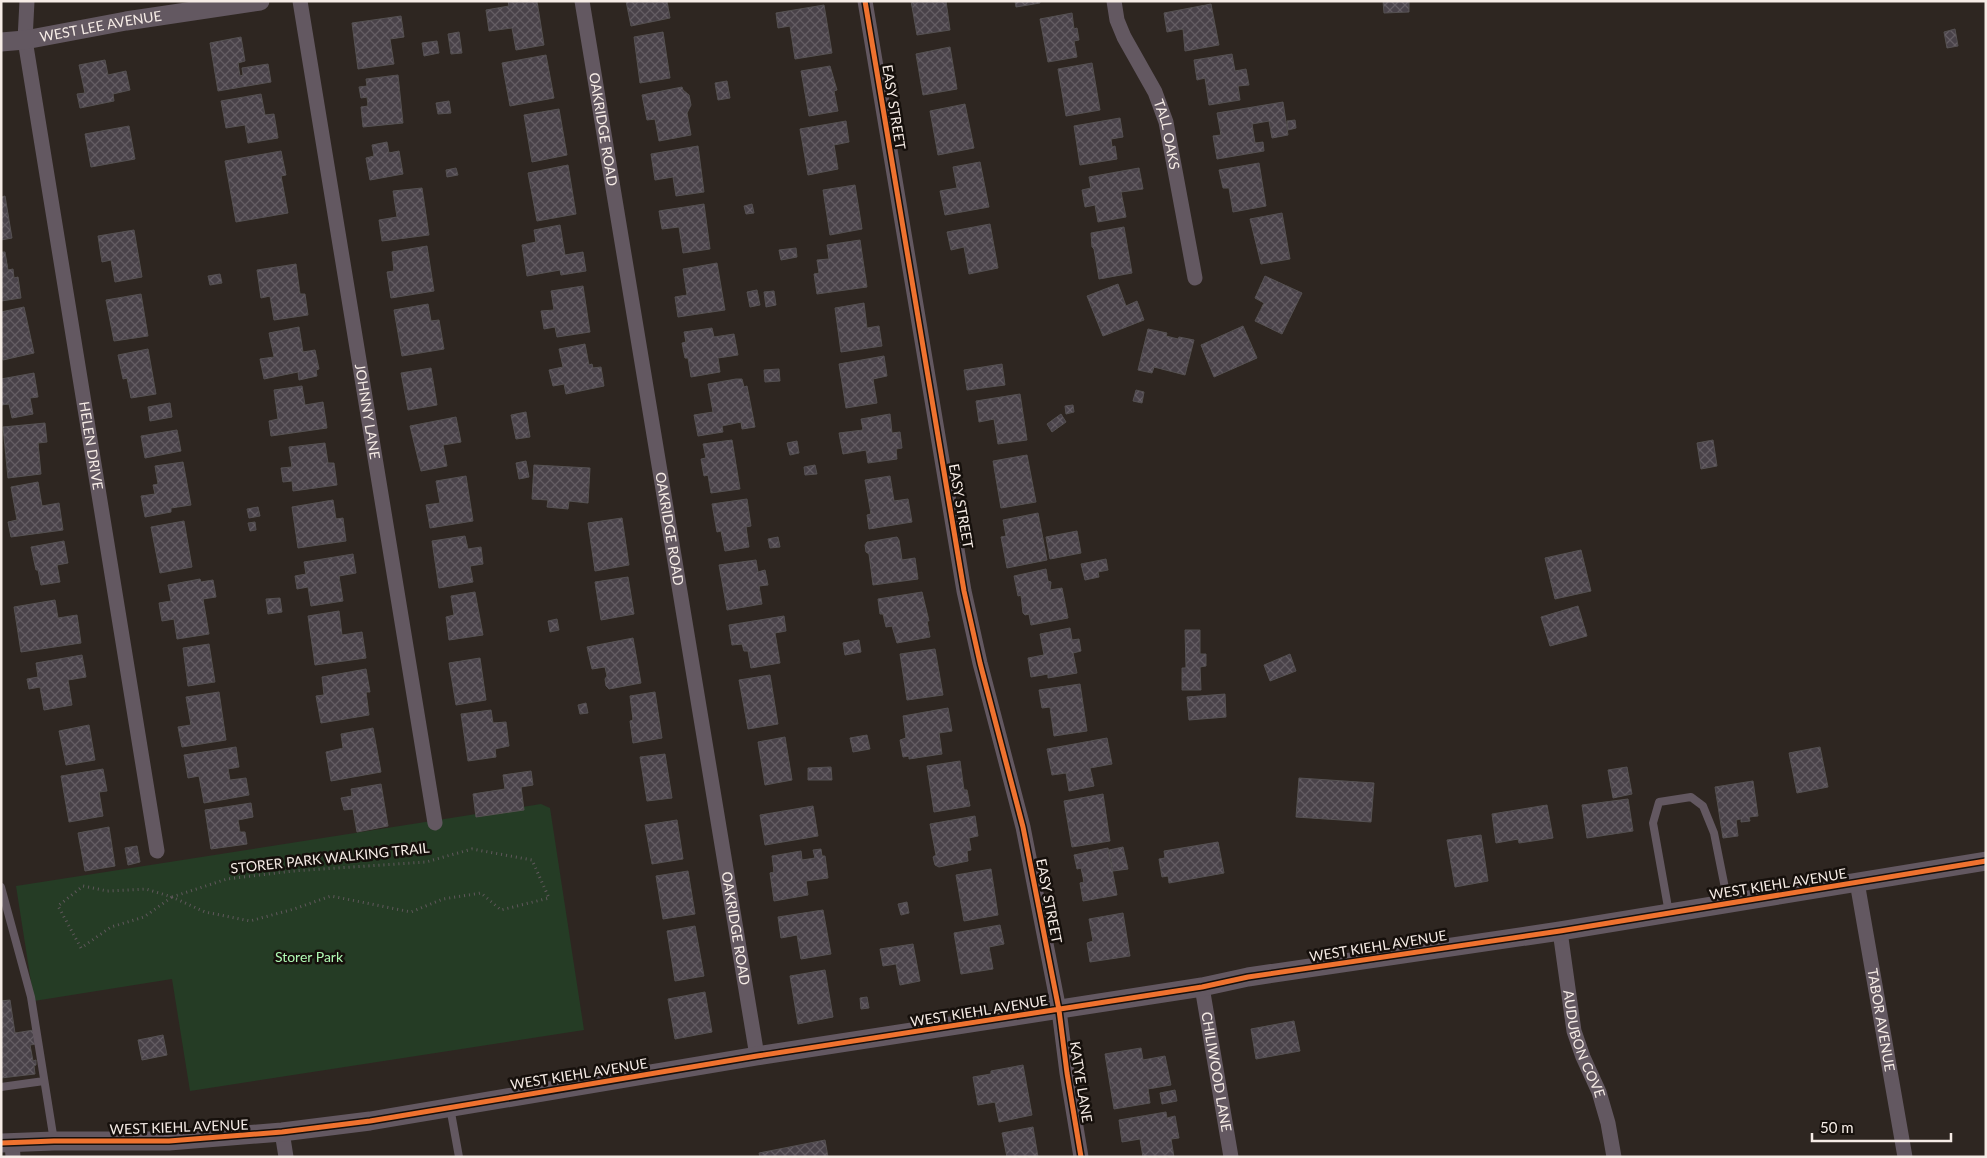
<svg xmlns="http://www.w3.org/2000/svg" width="1987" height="1158" viewBox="0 0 1987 1158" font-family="Lato,sans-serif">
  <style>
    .green { fill: #253c25 }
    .building { fill: url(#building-cross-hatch); stroke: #555152 }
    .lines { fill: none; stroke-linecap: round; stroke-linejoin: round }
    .path { stroke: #60585c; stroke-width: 3; stroke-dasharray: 1 4; stroke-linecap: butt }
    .service { stroke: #635861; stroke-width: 8 }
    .minor { stroke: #635861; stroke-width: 15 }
    .tertiary { stroke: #635861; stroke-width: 19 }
    .cycleway-casing { stroke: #16100c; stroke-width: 8 }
    .cycleway { stroke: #ef722f; stroke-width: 5 }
    .labels { text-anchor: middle; stroke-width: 5; stroke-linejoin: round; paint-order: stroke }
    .street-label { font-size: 14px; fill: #f6ece6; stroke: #16100c }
    .park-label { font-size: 14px; fill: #b0fab4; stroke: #16100c }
  </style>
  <defs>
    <pattern id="building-cross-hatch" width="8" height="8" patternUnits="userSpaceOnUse" patternTransform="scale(1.25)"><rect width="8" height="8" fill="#494249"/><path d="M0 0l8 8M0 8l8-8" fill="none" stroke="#645d63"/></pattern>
  </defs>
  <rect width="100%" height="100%" fill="#2e2621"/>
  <path class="green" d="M541 804 550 808 584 1030 190 1091 172 979 34 1001 16 886Z"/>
  <path class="building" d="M508 1H537L544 45 516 50 512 28 489 31 486 10 509 6Z
    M626 1H667L670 18 631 26Z
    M911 1H946L950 30 917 35Z
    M1015 1H1040V3L1016 7Z
    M1383 1H1409V12L1384 13Z
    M1211 4 1219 45 1185 51 1183 29 1167 32 1164 13Z
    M824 5 832 53 795 59 790 26 778 28 776 13Z
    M1072 13 1074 29 1077 28 1079 40 1074 41 1077 57 1048 62 1040 19Z
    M401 16 404 37 390 39 394 64 358 69 352 23Z
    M1955 29 1958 46 1947 48 1944 32Z
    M459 32 462 53 451 54 448 34Z
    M663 32 670 78 640 83 634 37Z
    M241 37 245 61 238 63 240 76 243 75 242 68 268 64 271 82 218 91 210 43Z
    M437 41 439 53 424 56 422 43Z
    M950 47 957 89 923 95 916 54Z
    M1232 54 1235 71 1246 69 1249 85 1238 86 1240 100 1209 105 1205 78 1197 80 1194 60Z
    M546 55 554 98 510 106 502 63Z
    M105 60 108 75 126 71 130 90 113 94 114 101 80 108 77 94 85 93 79 65Z
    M1092 63 1100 110 1066 116 1058 69Z
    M830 66 837 90 834 91 838 111 809 116 801 71Z
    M398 75 403 123 363 127 361 107 368 106 367 97 361 98 359 87 367 86 366 79Z
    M727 81 730 98 718 100 715 83Z
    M682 87 683 90 689 95 691 105 687 113 691 135 659 141 655 119 647 120 642 95Z
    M261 94 265 115 274 114 278 138 248 143 245 125 226 128 221 101Z
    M449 101 451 113 438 114 436 103Z
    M1283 102 1288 135 1272 138 1269 121 1252 124 1255 143 1263 142 1264 151 1217 159 1213 136 1221 135 1217 113Z
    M965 104 974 148 938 155 930 111Z
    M559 109 567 155 532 162 524 115Z
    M1120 118 1123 137 1111 139 1112 147 1115 146 1117 159 1080 165 1074 126Z
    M1295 120 1296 128 1288 130 1287 121Z
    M846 121 849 142 834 145 838 169 808 175 800 129Z
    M129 126 135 159 91 167 85 134Z
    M387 142 389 153 399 151 403 174 370 180 366 158 374 156 372 145Z
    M698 146 704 192 676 196 673 177 655 180 651 154Z
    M281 151 286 175 281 176 288 213 236 222 225 161Z
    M980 162 989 207 945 215 940 191 957 188 953 167Z
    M1259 163 1266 206 1233 212 1229 188H1223L1219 170Z
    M568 165 576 214 537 221 528 173Z
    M456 168 458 175 447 177 446 170Z
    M1139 168 1143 189 1121 192 1126 217 1098 222 1095 205 1085 207 1082 190 1091 188 1089 177Z
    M855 185 862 229 830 235 823 190Z
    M422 188 429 235 382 241 379 220 397 217 393 191Z
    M5 196 12 238 1 240V197Z
    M704 204 710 249 683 253 679 227 662 229 659 211Z
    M752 204 754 213 746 214 744 206Z
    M1282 213 1290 259 1261 264 1250 219Z
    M990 224 998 268 969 274 964 247 951 250 947 232Z
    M560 225 565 255 583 252 586 271 561 275 560 270 527 276 522 245 536 242 534 230Z
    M1124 227 1132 273 1099 279 1094 249 1092 247 1091 233Z
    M134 230 142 277 115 282 111 260 102 262 98 236Z
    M860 240 867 287 817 294 814 274 819 273 817 260 829 259 827 245Z
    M427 246 434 291 391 298 387 272 394 271 392 252Z
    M796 248 797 257 781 260 779 250Z
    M1 252H5L8 270 13 269 14 278 18 277 21 298 1 301Z
    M717 263 725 310 678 317 675 297 687 295 683 269Z
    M296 264 300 294H305L308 315 274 320 270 296 261 298 257 270Z
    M220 274 222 283 210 285 208 276Z
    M1265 276 1302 293 1282 334 1255 321 1264 303 1255 298Z
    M1118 284 1126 306 1137 301 1144 320 1103 336 1087 296Z
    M583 286 590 332 557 337 555 327 544 329 541 311 554 310 551 291Z
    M757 290 760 305 750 307 747 292Z
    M774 291 776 305 766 307 764 292Z
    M141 294 148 336 114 341 106 300Z
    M864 303 867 328 879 326 882 346 841 352 835 308Z
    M428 304 431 321 439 320 444 349 402 356 394 310Z
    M24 307 34 353 3 360 1 352V312Z
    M1243 326 1257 358 1214 377 1201 345Z
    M299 327 303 352 315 350 319 369 316 370 317 376 299 380 298 372 264 379 260 359 274 357 269 333Z
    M712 328 714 337 734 334 738 355 718 358 720 372 691 377 688 358H685L682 343 686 342 684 332Z
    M1148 329 1167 333 1166 336 1178 339 1179 337 1194 340 1185 375 1154 367 1152 373 1138 370Z
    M585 344 589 365 592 364 593 368 601 367 604 386 566 394 564 384 553 386 549 370 563 367 559 349Z
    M148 349 156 394 131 398 127 378 123 379 118 355Z
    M884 356 887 376 873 379 877 403 846 408 839 364Z
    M1002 364 1005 385 967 390 964 370Z
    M431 368 437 405 408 410 401 373Z
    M779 369 780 381 765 382 764 370Z
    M34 373 38 397 30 398 33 414 12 418 9 404 1 405V379Z
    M736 379H742L744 387 747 386 755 427 742 429 741 422 722 426 723 432 698 436 694 415 713 412 708 384Z
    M302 386 305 405 323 402 327 428 271 436 269 421 278 419 274 390Z
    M1136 390 1144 392 1142 403 1133 401Z
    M1020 394 1027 440 998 444 994 419 979 422 976 401Z
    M170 403 172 417 150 421 148 407Z
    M1073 405 1074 412 1066 414 1065 406Z
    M526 412 530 437 516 439 511 415Z
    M890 414 892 433 900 432 902 448 896 449 897 459 868 463 866 450 843 454 839 433 863 430 861 419Z
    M1061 414 1066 422 1052 432 1047 424Z
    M456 417 461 442 443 445 447 466 421 471 410 426Z
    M45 423 47 442 38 443 41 474 8 478 3 427Z
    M177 430 181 451 145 458 141 436Z
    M732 440 740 489 711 493 708 475 704 476 701 459 706 458 703 444Z
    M1713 440 1717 466 1701 469 1697 443Z
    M797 441 799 453 790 455 787 443Z
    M325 443 328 463H334L337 485 293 491 292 481 283 482 281 468 292 467 289 447Z
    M1027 455 1036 502 1001 508 993 461Z
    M526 461 529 477 519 479 516 463Z
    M183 462 191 505 171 508V512L145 517 141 496 155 494 153 485 158 484 155 466Z
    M534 465 590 468 588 503 569 501 568 509 547 507 548 500 532 499Z
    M815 465 817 474 805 475 804 467Z
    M466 476 473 521 430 528 426 505 440 503 436 481Z
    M890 476 894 501 908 499 912 522 869 529 867 515 871 514 865 480Z
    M38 482 42 506 59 503 63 530 11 537 8 522 17 520 11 487Z
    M747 499 751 526 746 527 749 547 725 551 721 531 717 532 712 504Z
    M333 500 336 519 343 518 346 541 298 548 292 507Z
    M258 507 260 516 249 518 247 509Z
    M1038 513 1047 560 1007 568 1001 537 1006 536 1003 520Z
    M622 518 629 565 595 571 588 523Z
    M184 521 192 567 160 573 151 527Z
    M255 522 256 530 250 531 248 523Z
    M1077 531 1081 553 1050 559 1046 537Z
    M465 536 468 549 481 547 483 564 470 566 473 582 439 588 432 541Z
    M778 537 780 547 770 548 768 539Z
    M897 537 899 540 902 560 915 558 918 579 873 585 869 554 866 552 865 545 867 542Z
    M64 541 68 563 57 565 60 582 41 585 38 570H36L31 547Z
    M1581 550 1591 591 1555 599 1545 558Z
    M353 554 356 573 339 576 343 601 311 606 308 587 297 589 295 576 306 574 304 562Z
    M1106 559 1108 570 1098 572 1099 577 1085 580 1081 564Z
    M756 560 758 572 765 570 768 585 759 586 762 604 727 610 719 565Z
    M1046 569 1048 581 1051 582 1050 590 1062 588 1068 618 1031 625 1029 614 1025 615 1023 613 1021 595 1018 596 1014 576Z
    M628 577 634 614 601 620 595 582Z
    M200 579 201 582 213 580 216 597 203 599 209 634 177 639 174 619 162 621 159 603 171 601 168 585Z
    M475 592 483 635 449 640 446 617 454 615 451 596Z
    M922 592 929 621H927L930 637 897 643 892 626 886 627 883 614H880L878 599Z
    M280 598 282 612 268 614 266 599Z
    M55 600 58 618 77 615 81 643 21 652 14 607Z
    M1578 606 1587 636 1550 646 1541 617Z
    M339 611 342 635 362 632 366 658 315 665 308 616Z
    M784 616 786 631 775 633 780 663 751 668 748 651H744L742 644 732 645 729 625Z
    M557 619 559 630 550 632 548 621Z
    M1070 628 1072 640 1079 639 1081 651 1073 653 1077 673 1048 678V674L1031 677 1028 658 1044 655 1040 634Z
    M1185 630H1200V654H1206V666L1200 667 1201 690H1182V668H1186Z
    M633 638 641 683 609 689 606 686 605 679 607 676 605 667 592 669 587 647Z
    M859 640 861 652 845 655 843 643Z
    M209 644 215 682 188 686 183 648Z
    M935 649 943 695 907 700 900 654Z
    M1290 654 1296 671 1270 681 1264 665Z
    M82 655 86 677 68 680 72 705 44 710 40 687 29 689 27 679 38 677 36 663Z
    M480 658 486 700 456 705 449 663Z
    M366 669 370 692H366L369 715 321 723 316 696 324 695 322 677Z
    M770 675 778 724 748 729 739 680Z
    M1080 684 1087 731 1054 736 1050 707 1042 708 1039 690Z
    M219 692 226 740 182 747 178 727 191 725 186 697Z
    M655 692 662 738 633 743 630 721 633 720 630 696Z
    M1225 694 1226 717 1189 720 1187 697Z
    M586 703 588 713 580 714 578 705Z
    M948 708 952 731 939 733 942 754 909 759V756L903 757 900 740 906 738 903 716Z
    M491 710 493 723 506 722 509 746 495 749 496 757 468 761 461 714Z
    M89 725 95 760 66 765 59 731Z
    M373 728 381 772 331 781 326 752 343 748 341 734Z
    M867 735 870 749 853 752 850 738Z
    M785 737 792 780 765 785 758 742Z
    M1107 738 1112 764 1090 768 1094 786 1069 791 1066 773 1052 775 1047 749Z
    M236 747 239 767 228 769 230 780 246 778 249 795 204 803 199 776 188 778 184 755Z
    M1820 747 1828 787 1797 793 1789 753Z
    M665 754 672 798 647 801 640 757Z
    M960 761 964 790H967L970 806 934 812 927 766Z
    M831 767 832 780H808V768Z
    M1627 767 1632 794 1613 798 1608 770Z
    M103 769 107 791 99 792 103 816 69 822 61 776Z
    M531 771 533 785 521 787 524 810 476 817 473 794 505 789 503 775Z
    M1299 778 1374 783 1371 822 1296 817Z
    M1753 781 1758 816 1749 817 1750 821 1741 822V819L1736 820 1738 836 1723 838 1715 787Z
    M381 784 388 826 357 832 353 809 344 810 341 798 352 796 351 789Z
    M1103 794 1110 841 1072 847 1064 801Z
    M1628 799 1633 831 1587 838 1582 805Z
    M251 803 253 817 238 820 240 832H245L247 844 211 849 205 810Z
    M1547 805 1553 838 1519 843 1518 839 1496 843 1492 814Z
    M813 806 818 836 765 845 760 815Z
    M975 816 978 836 969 838 971 850 967 851 968 861 939 867 935 865 933 857 936 855 930 824Z
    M677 820 683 859 652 864 645 825Z
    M109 827 115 866 85 871 78 833Z
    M1481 835 1488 881 1455 887 1447 840Z
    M1218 842 1224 873 1169 883 1168 876 1162 877 1159 859 1165 858 1164 851Z
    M137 846 140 862 128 865 125 848Z
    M1123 847 1128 869 1113 871 1109 850Z
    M1108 848 1117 895 1083 901 1080 883 1084 882 1081 868 1077 869 1074 855Z
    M821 849 822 856H825L828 878 806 881 808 895 774 901 770 873 774 872 772 856 801 851 802 860 815 858 813 850Z
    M991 869 998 915 964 921 956 875Z
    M688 871 695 914 663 919 656 876Z
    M907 902 909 913 901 915 898 904Z
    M823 910 831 954 801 959 797 935 781 938 778 917Z
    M1123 913 1130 956 1090 962 1087 943 1093 941 1089 919Z
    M1000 925 1004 944 989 947 993 969 961 974 954 933Z
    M695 926 704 976 675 981 667 931Z
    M913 944 920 981 900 985 896 964 883 966 880 949Z
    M825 970 833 1017 798 1024 790 976Z
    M705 992 712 1032 675 1039 668 999Z
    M867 997 869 1008 861 1009 860 998Z
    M10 1000 15 1033 34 1030 36 1044 30 1045 33 1061 36 1060V1065L34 1066 35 1074 1 1078V1001Z
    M1294 1021 1300 1051 1256 1059 1251 1029Z
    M163 1035 167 1055 142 1060 138 1040Z
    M1141 1048 1143 1060 1165 1056 1171 1085 1148 1089 1150 1103 1114 1109 1105 1054Z
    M1023 1065 1032 1115 999 1122 995 1102 978 1105 973 1077 991 1074V1071Z
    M1175 1090 1177 1101 1162 1104 1160 1093Z
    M1166 1112 1167 1118 1175 1116 1179 1138 1171 1139 1174 1157H1143L1140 1139 1122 1142 1119 1120Z
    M1033 1127 1038 1157H1007L1002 1133Z
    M825 1140 828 1157H760L759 1153Z"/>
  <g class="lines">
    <path class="path" d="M172 897 227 879 293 871 426 862 472 849 532 860 549 898 501 910 481 893 443 899 411 912 331 896 294 909 250 921 205 912 172 897 146 889 107 891 83 886 58 906 81 948 111 927 144 917 172 897"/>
    <path class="service" d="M1 887 31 997 54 1141
      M1669 913 1653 823 1659 802 1691 797 1703 806 1714 833 1728 903
      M1 1087 44 1081
      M450 1107 459 1157"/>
    <g class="minor">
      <path id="s1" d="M27 1 25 40 157 851"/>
      <path id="s2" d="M300 1 435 823"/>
      <path id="s3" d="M582 1 757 1056"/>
      <path d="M865 1 964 591 980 663 1023 827 1059 1010 1067 1073 1081 1157"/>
      <path id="s4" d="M1114 1 1117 20 1124 37 1155 92 1166 122 1195 278"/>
      <path id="s5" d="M1857 882 1905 1157"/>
      <path id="s6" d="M1560 931 1574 1031 1583 1057 1599 1092 1608 1123 1614 1157"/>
      <path id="s7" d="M1202 987 1231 1157"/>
      <path d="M282 1132 286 1157"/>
      <path d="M12 1142 13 1157"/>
    </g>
    <g class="tertiary">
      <path id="s8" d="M1 42 25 40 126 21 260 1"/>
      <path d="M1 1143 54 1141H169L282 1132 370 1121 757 1056 1202 987 1248 977 1560 931 1986 861"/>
    </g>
    <g class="cycleway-casing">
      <path id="cycleway" d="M865 1 964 591 980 663 1023 827 1059 1010 1067 1073 1081 1157
        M1 1143 54 1141H169L282 1132 370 1121 757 1056 1202 987 1248 977 1560 931 1986 861"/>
    </g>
    <use href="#cycleway" class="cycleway"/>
  </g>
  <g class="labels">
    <g class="street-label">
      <text dy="5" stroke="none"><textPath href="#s8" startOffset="101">WEST LEE AVENUE</textPath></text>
      <text transform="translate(894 107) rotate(81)" y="5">EASY STREET</text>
      <text dy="5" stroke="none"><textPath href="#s3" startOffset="130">OAKRIDGE ROAD</textPath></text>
      <text dy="5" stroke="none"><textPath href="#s4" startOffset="145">TALL OAKS</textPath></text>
      <text dy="5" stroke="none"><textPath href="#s2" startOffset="416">JOHNNY LANE</textPath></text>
      <text dy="5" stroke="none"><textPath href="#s1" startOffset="450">HELEN DRIVE</textPath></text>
      <text transform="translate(961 506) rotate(80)" y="5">EASY STREET</text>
      <text dy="5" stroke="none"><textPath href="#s3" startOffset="535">OAKRIDGE ROAD</textPath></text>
      <text transform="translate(330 858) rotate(-6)" y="5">STORER PARK WALKING TRAIL</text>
      <text transform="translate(1778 884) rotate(-9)" y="5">WEST KIEHL AVENUE</text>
      <text transform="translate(1049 901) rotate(79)" y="5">EASY STREET</text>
      <text dy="5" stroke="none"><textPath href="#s3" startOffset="940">OAKRIDGE ROAD</textPath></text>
      <text transform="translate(1378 946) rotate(-9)" y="5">WEST KIEHL AVENUE</text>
      <text transform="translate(979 1011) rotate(-9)" y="5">WEST KIEHL AVENUE</text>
      <text dy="5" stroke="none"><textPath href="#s5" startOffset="140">TABOR AVENUE</textPath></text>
      <text dy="5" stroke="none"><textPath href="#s6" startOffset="116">AUDUBON COVE</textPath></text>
      <text dy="5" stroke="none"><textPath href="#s7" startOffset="86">CHILIWOOD LANE</textPath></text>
      <text transform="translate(579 1074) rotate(-9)" y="5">WEST KIEHL AVENUE</text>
      <text transform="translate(1081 1082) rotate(81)" y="5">KATYE LANE</text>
      <text transform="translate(179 1127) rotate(-2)" y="5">WEST KIEHL AVENUE</text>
    </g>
    <g class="park-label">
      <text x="309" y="962">Storer Park</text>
    </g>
  </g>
  <rect width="1987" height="1158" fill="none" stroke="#f6ece6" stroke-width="5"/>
  <path d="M1812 1133v8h139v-8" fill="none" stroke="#f6ece6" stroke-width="2.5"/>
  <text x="1820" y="1133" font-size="15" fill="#f6ece6" stroke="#16100c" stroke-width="4" paint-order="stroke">50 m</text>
</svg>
